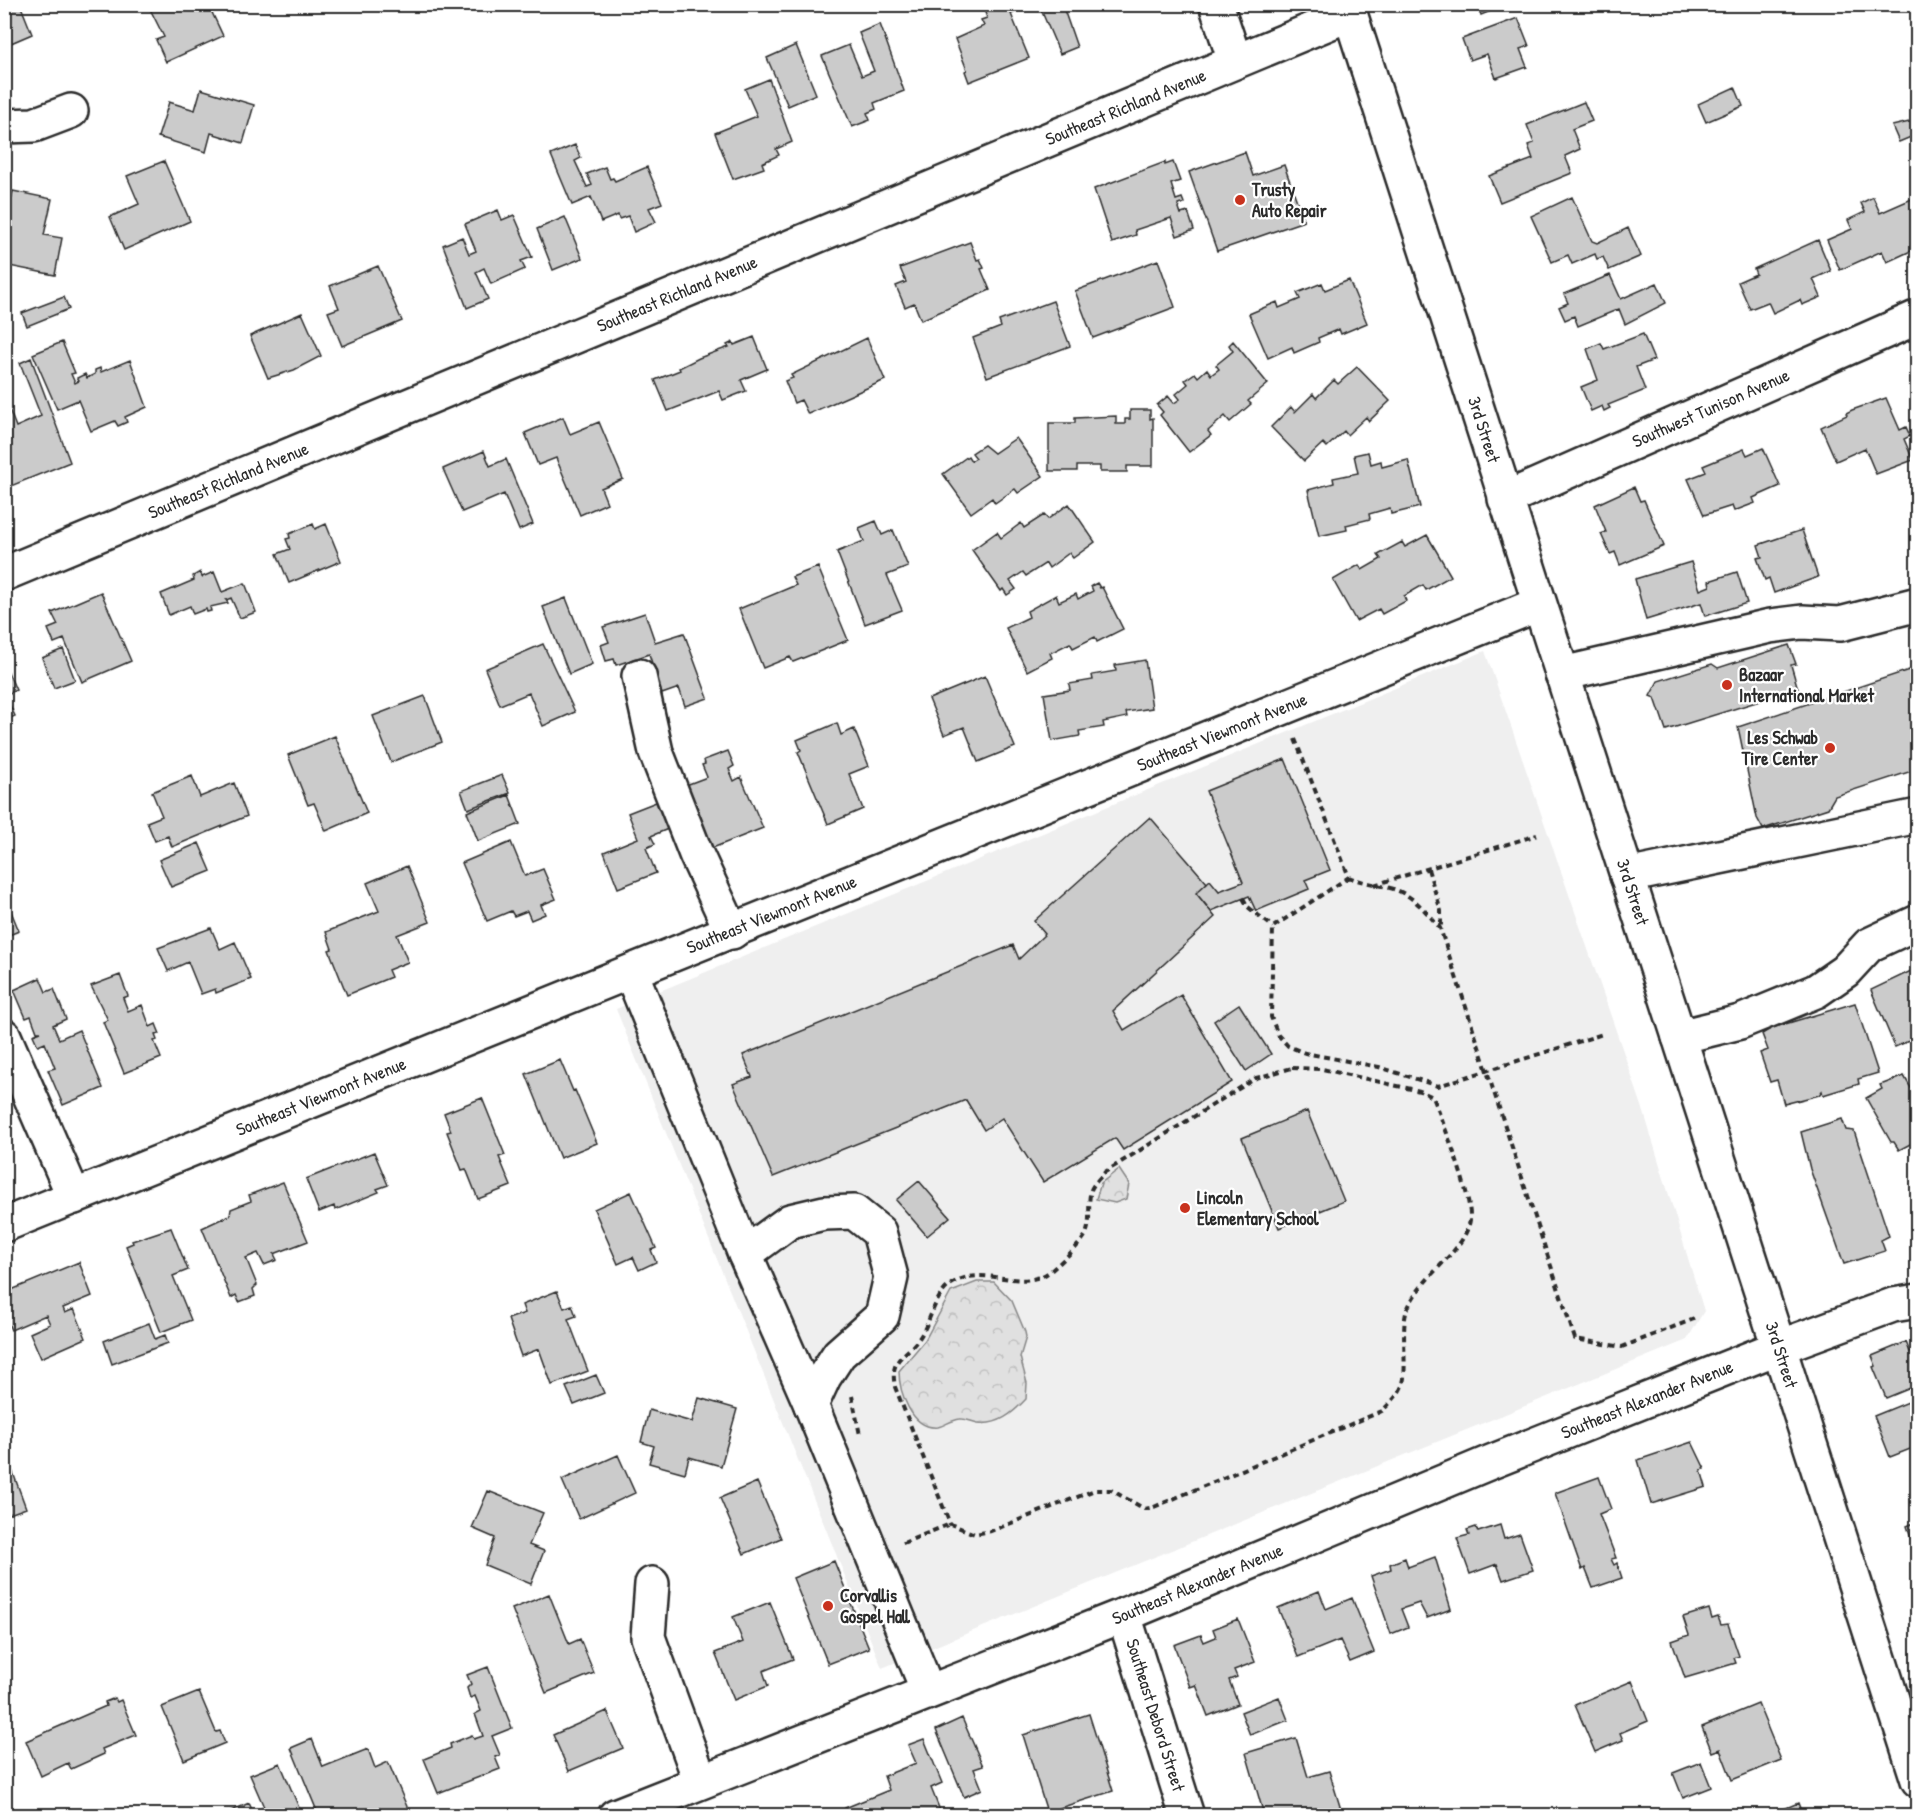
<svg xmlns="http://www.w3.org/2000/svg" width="1922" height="1820" viewBox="0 0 1922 1820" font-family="'Patrick Hand',sans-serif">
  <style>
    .built { fill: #efefef }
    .forest { fill: url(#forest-crowns); stroke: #868686; stroke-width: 1.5 }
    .building { fill: #cbcbcb; stroke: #2b2b2b; stroke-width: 1.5 }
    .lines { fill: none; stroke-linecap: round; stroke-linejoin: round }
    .minor-casing { stroke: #2b2b2b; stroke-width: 38 }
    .highway-casing { stroke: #2b2b2b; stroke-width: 38 }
    .path { stroke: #2b2b2b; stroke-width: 4; stroke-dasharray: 6 4.5; stroke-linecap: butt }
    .minor { stroke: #fff; stroke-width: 33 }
    .highway { stroke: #fff; stroke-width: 33 }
    .poi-dot { fill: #c8321e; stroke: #fff; stroke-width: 2 }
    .labels { text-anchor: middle; stroke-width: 4.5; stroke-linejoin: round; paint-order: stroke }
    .street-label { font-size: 18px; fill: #2b2b2b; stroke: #fff }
    .poi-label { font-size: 18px; font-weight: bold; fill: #2b2b2b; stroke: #fff; text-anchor: start }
  </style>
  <defs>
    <pattern id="forest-crowns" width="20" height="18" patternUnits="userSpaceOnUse" patternTransform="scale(1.5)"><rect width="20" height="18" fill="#e0e0e0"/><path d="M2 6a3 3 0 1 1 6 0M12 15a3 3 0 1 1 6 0" fill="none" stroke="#c0c0c0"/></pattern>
  </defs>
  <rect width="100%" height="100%" fill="#fff"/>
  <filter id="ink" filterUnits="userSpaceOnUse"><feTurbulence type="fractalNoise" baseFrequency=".0167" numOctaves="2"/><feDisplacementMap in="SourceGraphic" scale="12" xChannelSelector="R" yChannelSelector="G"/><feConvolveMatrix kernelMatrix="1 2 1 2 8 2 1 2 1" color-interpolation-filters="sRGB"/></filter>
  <g filter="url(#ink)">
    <path class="built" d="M1485 651 1642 1106 1704 1311 1687 1340 882 1668 616 1009Z"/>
    <path class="forest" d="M1119 1169 1129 1184 1126 1199 1115 1203 1096 1199 1101 1183Z
      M977 1282H994L1012 1301 1025 1332 1026 1337 1020 1357 1027 1383 1026 1399C1013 1413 998 1426 978 1423 972 1422 965 1418 960 1419 952 1420 945 1425 938 1427 911 1430 899 1391 899 1371L925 1340 951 1292Z"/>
    <path class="building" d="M4 4H20L32 34 4 46Z
      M208 4 223 36 166 62 156 40 164 37 148 5Z
      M982 4H1034L1011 14 1029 58 969 82 965 71 967 70 955 39 984 26 981 20 987 18Z
      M1062 4 1077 47 1060 54 1039 5Z
      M1477 4H1508L1481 15Z
      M1518 18 1529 46 1520 49 1527 67 1496 78 1487 54 1470 60 1462 39Z
      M880 24 904 91 874 103 876 109 867 113 870 120 852 127 822 56 849 45 862 76 874 71 859 33Z
      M796 45 816 94 788 106 767 58Z
      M769 79 792 142 776 149 779 155 762 163 764 168 733 179 715 133 757 116 745 89Z
      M1735 87 1743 106 1706 122 1698 104Z
      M201 89 254 105 243 143 211 133 206 152 158 137 169 102 195 110Z
      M1584 102 1592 121 1572 129 1580 149 1565 156 1572 173 1500 202 1489 176 1533 159 1528 145 1534 143 1527 125Z
      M1918 120V134L1899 142 1892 126Z
      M575 145 581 158 575 161 587 187 592 185 587 174 605 167 610 179 613 178 615 181 647 167 662 203 649 208 656 222 634 232 628 216 619 219 618 215 601 222 591 197 572 205 551 155Z
      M1245 152 1253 176 1284 165 1304 221 1217 251 1189 172Z
      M164 161 190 221 124 250 110 217 139 204 127 176Z
      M1165 162V165L1173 162 1180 181 1171 184 1176 200 1182 198 1184 203 1178 205 1181 214 1188 212 1194 230 1177 236 1171 218 1135 230 1136 235 1112 243 1094 189Z
      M13 191 52 199 44 235 62 238 55 275 4 265V234Z
      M1572 197 1592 241 1597 243 1628 228 1641 256 1609 270 1603 257 1597 259 1595 254 1572 264 1568 255 1552 262 1531 216Z
      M1873 197 1880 213 1914 198 1918 207V255L1913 250 1887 262 1882 251 1840 270 1827 240 1852 229 1848 220 1865 212 1861 203Z
      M498 210 502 220 514 215 532 257 521 261 525 269 491 284 484 268 476 272 488 299 467 308 443 245 462 237 469 254 476 251 465 224Z
      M565 217 582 258 553 270 537 229Z
      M1818 240 1831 271 1813 279 1821 297 1802 305 1800 300 1773 313 1768 302 1750 309 1738 282 1756 274 1754 269Z
      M970 242 977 260 980 259 984 268 981 269 990 290 921 320 914 303 905 307 896 286 906 282 900 268Z
      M1158 260 1175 307 1093 338 1075 291Z
      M378 266 402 321 342 346 328 312 339 308 330 286Z
      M1610 275 1621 299 1657 283 1666 303 1625 324 1619 309 1578 326 1574 316 1565 320 1559 307 1568 303 1564 294Z
      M1349 280 1367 323 1341 334 1339 329 1318 338 1319 342 1294 353 1292 347 1268 358 1249 314 1277 302 1279 308 1300 299 1297 293 1322 283 1325 290Z
      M64 297 69 309 27 326 22 313Z
      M1053 301 1070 346 987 377 973 338 1001 327 999 321Z
      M302 313 321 356 294 370 268 378 250 336Z
      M1643 334 1654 360 1636 367 1645 390 1608 405 1610 408 1604 411 1602 406 1591 411 1581 387 1598 380 1587 349 1601 343 1604 349Z
      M754 337 767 369 741 380 746 391 723 400 719 391 668 411 655 380 680 370 679 368 699 358 729 347 727 345 733 342 734 345Z
      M867 338 885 380 808 414 801 400 794 403 785 381 793 378 791 375Z
      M1233 341 1268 384 1248 401 1251 404 1230 422 1225 416 1208 431 1211 435 1189 452 1160 415 1163 412 1157 405 1168 396 1174 403 1180 399 1176 394 1188 384 1185 380 1195 373 1198 377 1207 369 1211 375 1219 369 1216 365 1233 351 1229 345Z
      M62 342 75 373 71 374 75 383 79 381 77 378 85 374 87 378 95 374V370L100 368 101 372 130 360 147 407 125 417 127 422 118 426 115 421 91 431 78 400 57 409 33 354Z
      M31 358 70 462 6 488 4 411 9 409 16 427 41 416 20 363Z
      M1357 367 1390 401 1369 421 1366 417 1347 435 1344 431 1327 447 1323 443 1304 461 1271 427 1291 407 1295 412 1313 394 1316 398 1334 380 1338 384Z
      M1886 398 1900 430 1906 427 1910 436 1904 439 1913 460 1876 474 1865 448 1836 461 1821 427 1847 415 1846 413 1852 410Z
      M1130 410H1150V419L1153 418V466H1127V472H1100V466H1077V471H1049V423H1075V418L1116 416V424H1125V419H1130Z
      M563 417 570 434 599 422 623 479 601 488 607 503 580 515 556 458 538 465 525 433Z
      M1016 438 1043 476 1018 493 1015 489 995 503 992 498 971 513 943 474 968 456 971 461 976 458 972 453 984 445 994 453Z
      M1763 448 1780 486 1753 498 1755 503 1734 511 1732 506 1704 515 1688 479 1706 472 1703 466 1744 449 1747 455Z
      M484 451 490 466 506 459 533 524 519 530 504 494 462 512 443 469Z
      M1368 452 1371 464 1381 461 1382 467 1408 460 1420 507 1391 514 1390 508 1369 514 1370 519 1346 525 1347 530 1319 536 1308 490 1334 483 1333 478 1358 473 1354 455Z
      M1634 487 1640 501 1644 500 1664 546 1620 565 1615 552 1610 554 1601 534 1606 532 1595 505Z
      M1069 504 1095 542 1073 558 1069 553 1049 568 1046 563 1026 576 1023 572 1010 581 1016 589 1007 595 1003 589 1001 591 972 550 997 532 1001 538 1021 523 1024 528 1044 515 1048 519Z
      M876 521 882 535 893 530 908 567 887 575 902 610 865 624 837 552 864 541 859 528Z
      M313 524 315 529 326 524 341 561 289 583 277 554 290 549 286 539 290 538 289 534Z
      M1802 530 1818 577 1774 593 1769 578 1765 580 1757 558 1762 557 1758 545Z
      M1427 535 1451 576 1426 590 1423 585 1404 596 1406 601 1382 614 1379 609 1356 621 1333 580 1359 565 1362 570 1381 559 1378 555 1402 542 1405 547Z
      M1691 562 1700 590 1710 586 1709 581 1737 572 1747 603 1705 616 1701 603 1646 620 1635 579Z
      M818 567 848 640 793 662 790 657 763 668 739 609 796 585 792 577Z
      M200 572 202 577 214 572 222 592 245 583 256 612 240 618 231 598 226 600 228 603 210 607 211 611 207 612 206 609 193 614 190 606 169 615 161 594 194 580 193 576Z
      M1097 583 1100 588 1102 587 1123 629 1097 642 1095 637 1073 648 1070 643 1050 653 1052 658 1027 671 1006 628 1029 617 1027 611 1056 595 1059 602 1076 594 1078 599 1093 591 1091 586Z
      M101 592 131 661 82 682 64 639 54 643 48 629 58 625 52 613Z
      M566 598 592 664 569 674 543 607Z
      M645 613 655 642 684 633 708 698 685 706 679 688 662 694 649 654 616 665 614 659 606 661 601 645 609 642 603 627Z
      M543 644 575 712 543 726 529 693 500 705 485 669Z
      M1789 645 1796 664 1791 665 1798 689 1666 730 1655 698 1650 696 1658 681 1712 664 1718 668Z
      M63 649 75 680 54 688 42 658Z
      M1145 660 1152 708 1126 712 1127 717 1103 722 1104 727 1079 731 1080 736 1052 741 1044 694 1070 690 1069 684 1093 680 1092 675 1116 671 1115 665Z
      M4 663 16 690 5 695 15 716 4 721Z
      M1918 667V769L1835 796 1828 808 1763 829 1757 818 1738 727Z
      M985 676 1015 747 978 762 964 727 944 735 929 699Z
      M425 696 442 742 391 762 373 716Z
      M837 723 841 735 854 729 869 766 849 774 863 809 828 824 798 752 801 750 797 740Z
      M335 736 367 813 326 831 314 803 308 805 288 755Z
      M728 751 734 766 729 769 734 781 741 777 763 828 710 849 686 785 707 777 702 765 705 764 704 760Z
      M1285 759 1330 870 1305 880 1309 889 1256 911 1249 896 1211 911 1196 893 1210 880 1219 891 1243 882 1206 791Z
      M502 775 510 793 468 809 461 791Z
      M192 776 200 797 234 783 247 816 172 847 168 836 155 841 147 822 162 816 152 792Z
      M509 795 520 824 478 841 467 812Z
      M656 802 668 829 651 836 655 844 646 848 656 873 618 888 604 852 638 838 628 813Z
      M1150 817 1207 883 1196 893 1215 917 1113 1011 1124 1030 1181 995 1232 1082 1123 1150 1115 1138 1043 1182 1002 1118 984 1130 966 1100 773 1177 733 1084 752 1077 743 1055 1013 945 1019 959 1045 934 1034 921Z
      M511 842 525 876 543 869 556 899 541 905 545 914 531 920 527 911 514 916 511 911 487 921 462 863Z
      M199 843 211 871 171 887 159 860Z
      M407 866 430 922 397 935 408 962 388 970 391 977 347 995 329 950 332 949 326 932 379 911 367 883Z
      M4 894 19 931 4 937Z
      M211 928 220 949 235 942 251 979 216 993 215 989 201 994 188 962 168 971 158 948Z
      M1911 971 1912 973 1918 971V1037L1895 1047 1871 990Z
      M120 975 128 996 123 998 128 1011 142 1005 150 1027 156 1024 160 1034 155 1035 157 1040 154 1041 161 1058 124 1073 103 1022 108 1020 91 986Z
      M40 978 46 992 54 989 66 1019 53 1025 59 1039 79 1030 103 1088 63 1105 48 1070 55 1068 45 1043 38 1046 33 1035 41 1032H37L31 1016 26 1018 14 990Z
      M1855 1003 1878 1073 1858 1079 1859 1084 1823 1095 1822 1091 1819 1095 1784 1104 1777 1080 1770 1082 1760 1053 1768 1050 1762 1034 1772 1028Z
      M1239 1004 1271 1054 1246 1071 1214 1021Z
      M560 1060 573 1091 575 1090 597 1143 560 1158 526 1074Z
      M1904 1076 1918 1100V1140L1899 1150 1894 1142H1891L1866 1098 1882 1089 1880 1085 1883 1084Z
      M482 1098 505 1155 499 1157 511 1186 478 1199 466 1169 462 1170 447 1132 451 1131 444 1113Z
      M1307 1111 1344 1201 1279 1228 1242 1138Z
      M1842 1119 1846 1130 1854 1131 1889 1236 1881 1240 1885 1251 1844 1264 1810 1169 1801 1132Z
      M374 1152 388 1185 377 1189 379 1192 335 1210 334 1206 319 1212 306 1179Z
      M919 1181 950 1217 927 1236 896 1200Z
      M283 1182 308 1241 274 1254 277 1260 264 1265 258 1253 246 1258 257 1285 253 1289 255 1296 239 1302 236 1295 231 1298 202 1228 230 1215 231 1209 251 1201 249 1195Z
      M631 1192 656 1248 651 1250 656 1262 639 1270 633 1257 618 1264 594 1209Z
      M1918 1202V1245H1917L1915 1203Z
      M171 1228 188 1270 173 1276 191 1320 161 1332 126 1246 133 1243 132 1241Z
      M79 1262 92 1296 63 1308 65 1313 74 1309 86 1338 41 1358 30 1333 50 1324 46 1315 11 1330 4 1314V1293Z
      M557 1291 564 1308 572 1305 576 1316 568 1319 588 1371 552 1385 539 1349 521 1356 508 1319 525 1313 522 1305Z
      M149 1323 155 1339 165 1335 168 1343 112 1364 104 1341Z
      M1906 1342 1910 1352 1914 1350 1918 1358V1385L1886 1398 1873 1367 1876 1366 1872 1356Z
      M596 1375 604 1393 574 1405 566 1387Z
      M699 1398 737 1409 721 1466 689 1457 685 1473 649 1463 654 1446 641 1442 649 1410 692 1422Z
      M1918 1398V1446L1890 1457 1874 1416Z
      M1692 1442 1705 1469 1701 1470 1706 1487 1651 1504 1638 1460Z
      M618 1455 635 1493 579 1519 562 1480Z
      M12 1470 26 1508 4 1516V1473Z
      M1599 1477 1611 1509 1599 1514 1616 1558 1611 1559 1614 1565 1617 1563 1622 1578 1593 1588 1585 1568 1582 1570 1555 1493Z
      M757 1482 781 1538 744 1554 720 1498Z
      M488 1491 543 1513 529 1545 544 1551 531 1584 485 1565 495 1538 472 1528Z
      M1918 1516V1553L1916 1554 1907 1526 1914 1523 1913 1518Z
      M1500 1525 1504 1539 1520 1534 1533 1570 1503 1580 1497 1564 1470 1574 1457 1538 1469 1535 1467 1530 1476 1527 1478 1532Z
      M1435 1557 1451 1609 1427 1618 1419 1603 1401 1609 1408 1627 1391 1634 1371 1576 1391 1569 1390 1564 1405 1558 1408 1567Z
      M834 1561 869 1648 828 1664 793 1578Z
      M1319 1591 1326 1609 1352 1598 1374 1652 1350 1662 1340 1640 1298 1657 1278 1608Z
      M549 1594 569 1644 580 1639 594 1673 546 1693 512 1609Z
      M770 1602 793 1659 763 1671 768 1686 734 1700 715 1653 743 1642 733 1617Z
      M1709 1609 1712 1619 1718 1617 1721 1625 1728 1624 1739 1656 1734 1658 1736 1663 1685 1678 1672 1641 1689 1635 1683 1617Z
      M1238 1619 1255 1662 1234 1670 1237 1677 1229 1680 1238 1704 1208 1716 1196 1685 1190 1687 1174 1645 1201 1635 1204 1642 1216 1637 1213 1629Z
      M488 1667 512 1728 492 1736 500 1755 495 1757 500 1769 438 1793 424 1759 451 1748 450 1744 472 1735 474 1739 483 1736 475 1714 481 1711 475 1696 470 1698 467 1688 471 1684 467 1675Z
      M1632 1681 1648 1721 1620 1733 1623 1740 1595 1752 1575 1705Z
      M199 1692 216 1732 220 1731 225 1743 184 1760 162 1707Z
      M1279 1697 1288 1720 1250 1735 1241 1712Z
      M115 1698 117 1702 121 1700 136 1735 102 1749 104 1754 71 1769 68 1763 41 1776 26 1741 106 1706 105 1702Z
      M1758 1704 1781 1760 1732 1780 1720 1749 1712 1752 1702 1727Z
      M607 1711 623 1748 569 1771 553 1735Z
      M1089 1714 1113 1791 1047 1812 1023 1735Z
      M962 1718 983 1766 974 1769 982 1789 964 1797 936 1730Z
      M1296 1738 1308 1777 1329 1771 1343 1816H1272L1271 1813 1264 1815 1246 1753Z
      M312 1739 323 1767 368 1749 375 1768 388 1762 408 1809 391 1816H382L379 1808 373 1810 374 1814 371 1816H319L291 1748Z
      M924 1739 942 1783 931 1788 941 1813 933 1816H848L845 1808 889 1790 884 1776 916 1763 908 1745Z
      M1701 1762 1711 1787 1683 1798 1673 1773Z
      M280 1763 300 1810 286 1816H220L249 1803 253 1812 264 1807 250 1775Z
      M1798 1803 1803 1816H1767Z"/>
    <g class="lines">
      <g class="minor-casing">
        <g id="minor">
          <path d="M1216 4 1235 61"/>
          <path d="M4 126 34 125 71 111"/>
          <path id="s1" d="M1505 499 1918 317"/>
          <path id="s2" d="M4 574 1350 14"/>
          <path d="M1562 674 1770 626 1802 622 1840 624 1918 604"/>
          <path d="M639 676 656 752 696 854 732 932"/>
          <path d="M1627 876 1918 816"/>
          <path d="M631 972 745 1254 790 1221 824 1213 854 1212 879 1232 891 1277 882 1316 839 1354 824 1377 811 1405"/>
          <path d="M4 1036 74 1197"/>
          <path d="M1679 1037 1740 1022 1816 991 1845 971 1869 945 1918 922"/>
          <path id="s3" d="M4 1225 1539 604"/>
          <path d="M745 1254 811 1405 928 1691"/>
          <path d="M652 1584 648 1637 700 1780"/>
          <path id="s4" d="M1124 1615 1187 1816"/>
          <path id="s5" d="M615 1816 1124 1615 1486 1464 1779 1347 1893 1305 1918 1301"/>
        </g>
      </g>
      <g class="highway-casing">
        <g id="highway">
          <path id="s6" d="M1347 4 1918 1780"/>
        </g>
      </g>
      <path class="path" d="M1295 739 1349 877C1363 883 1376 884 1390 888 1413 894 1426 912 1440 928L1575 1339 1622 1347 1694 1319
        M1428 869 1441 911V929
        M1349 877 1273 927 1271 1017 1278 1035 1288 1046 1305 1053 1379 1067 1438 1086 1603 1034
        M1374 885 1537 835
        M1243 898 1248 907 1273 927
        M1292 1068 1322 1069 1420 1091 1433 1097C1443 1123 1472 1194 1470 1220 1468 1233 1459 1245 1450 1255 1435 1272 1413 1291 1406 1313 1401 1333 1408 1373 1402 1386 1398 1396 1389 1404 1382 1411L1154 1507 1145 1509 1111 1490H1095L991 1531 975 1534 950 1524 895 1387C890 1359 901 1360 917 1341 931 1324 933 1295 953 1283 986 1263 1024 1295 1053 1269 1063 1260 1078 1247 1085 1236 1092 1223 1087 1204 1091 1190 1093 1184 1101 1177 1105 1172L1256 1078Z
        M852 1396 860 1435
        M903 1543 950 1524"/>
      <use href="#minor" class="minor"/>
      <use href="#highway" class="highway"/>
    </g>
  </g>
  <g class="poi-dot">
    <circle cx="1240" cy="200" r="6"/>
    <circle cx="1727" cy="685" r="6"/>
    <circle cx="1830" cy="748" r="6"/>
    <circle cx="1185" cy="1208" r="6"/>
    <circle cx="828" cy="1606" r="6"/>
  </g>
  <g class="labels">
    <g class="street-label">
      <text dy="6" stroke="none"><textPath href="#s2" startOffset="1215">Southeast Richland Avenue</textPath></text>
      <text dy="6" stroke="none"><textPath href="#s2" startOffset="729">Southeast Richland Avenue</textPath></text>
      <text dy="6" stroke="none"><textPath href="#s1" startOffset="225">Southwest Tunison Avenue</textPath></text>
      <text dy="6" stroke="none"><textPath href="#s6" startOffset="447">3rd Street</textPath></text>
      <text dy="6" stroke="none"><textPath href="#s2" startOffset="243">Southeast Richland Avenue</textPath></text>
      <text dy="6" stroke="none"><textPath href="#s3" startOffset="1314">Southeast Viewmont Avenue</textPath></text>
      <text dy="6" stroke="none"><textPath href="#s6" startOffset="933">3rd Street</textPath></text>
      <text dy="6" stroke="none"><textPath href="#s3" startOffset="828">Southeast Viewmont Avenue</textPath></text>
      <text dy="6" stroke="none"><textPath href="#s3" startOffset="342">Southeast Viewmont Avenue</textPath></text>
      <text dy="6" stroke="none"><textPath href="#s6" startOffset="1419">3rd Street</textPath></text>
      <text dy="6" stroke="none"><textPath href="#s5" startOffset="1113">Southeast Alexander Avenue</textPath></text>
      <text dy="6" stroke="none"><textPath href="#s5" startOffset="627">Southeast Alexander Avenue</textPath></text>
      <text dy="6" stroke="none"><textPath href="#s4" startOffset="105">Southeast Debord Street</textPath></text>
    </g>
    <g class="poi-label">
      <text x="1252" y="196">Trusty<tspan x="1252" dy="21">Auto Repair</tspan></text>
      <text x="1739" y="681">Bazaar<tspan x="1739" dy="21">International Market</tspan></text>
      <text x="1818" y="744" text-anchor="end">Les Schwab<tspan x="1818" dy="21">Tire Center</tspan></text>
      <text x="1197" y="1204">Lincoln<tspan x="1197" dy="21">Elementary School</tspan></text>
      <text x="840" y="1602">Corvallis<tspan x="840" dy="21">Gospel Hall</tspan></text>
    </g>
  </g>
  <rect width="1922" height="1820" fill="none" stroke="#fff" stroke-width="24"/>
  <rect x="12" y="12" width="1898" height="1796" fill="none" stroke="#2b2b2b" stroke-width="2" filter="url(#ink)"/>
</svg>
